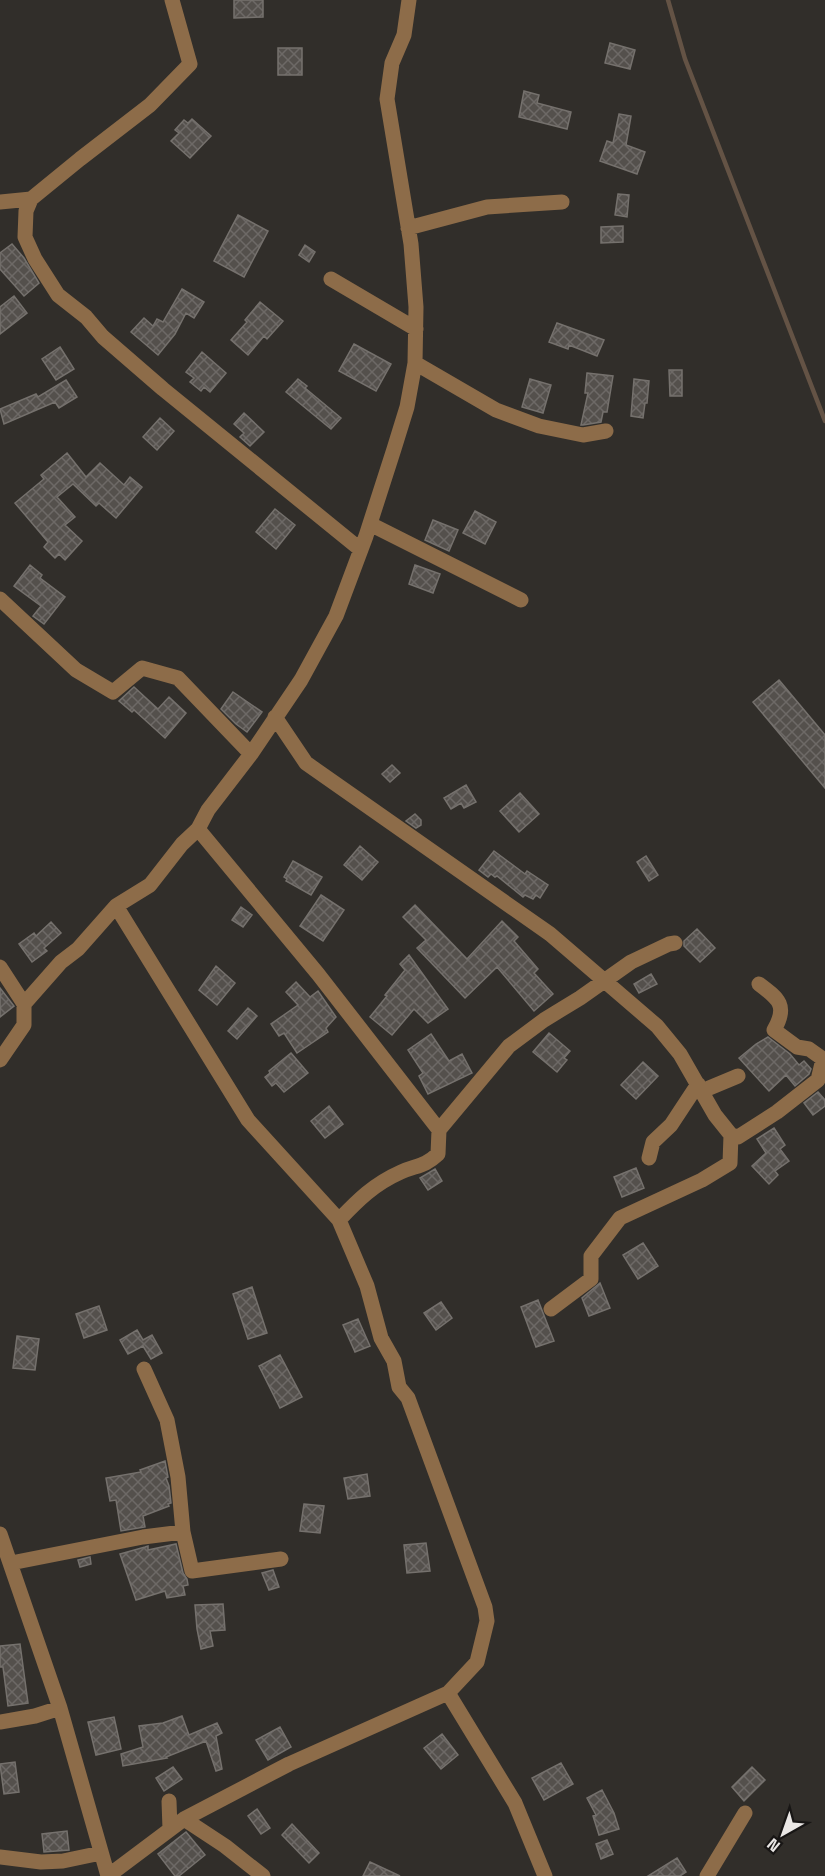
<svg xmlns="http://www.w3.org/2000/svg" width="825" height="1876" viewBox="0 0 825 1876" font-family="'Space Grotesk',sans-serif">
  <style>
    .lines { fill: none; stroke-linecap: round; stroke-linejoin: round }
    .stream { stroke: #645345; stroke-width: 4.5 }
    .building { fill: url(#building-cross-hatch); stroke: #75716d; stroke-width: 1.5 }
    .minor { stroke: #8d6c49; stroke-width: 15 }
  </style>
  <defs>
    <pattern id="building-cross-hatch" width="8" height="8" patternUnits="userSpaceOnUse" patternTransform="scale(1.5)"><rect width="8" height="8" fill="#54504c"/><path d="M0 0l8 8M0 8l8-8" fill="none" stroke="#6d6966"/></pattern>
  </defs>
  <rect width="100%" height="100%" fill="#312e2a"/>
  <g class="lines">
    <path class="stream" d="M668 0 685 59 825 421"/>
  </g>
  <path class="building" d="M234 0H263V17L234 18Z
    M610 43 635 50 630 69 605 63Z
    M278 48H302V75H278Z
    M524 91 539 95 537 103 571 112 567 129 519 117Z
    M619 114 631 116 626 145 645 152 637 174 600 161 607 141 613 143Z
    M192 119 211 136 190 158 171 141 179 133 175 130 184 120 188 123Z
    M618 194 629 195 627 217 615 215Z
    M238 215 268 231 244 277 214 261Z
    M623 226V242L601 243V227Z
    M12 244 24 258 39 283 24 296 0 269V253Z
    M305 245 315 252 309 262 299 255Z
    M182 289 204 302 194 318 186 313 175 334 158 355 131 332 144 318 153 326 157 319 163 322Z
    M14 296 27 313 0 334V307Z
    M260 302 283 321 267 339 264 336 248 355 231 340 247 322 245 320Z
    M557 323 604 340 597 356 569 345 568 349 549 342Z
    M354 344 391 364 376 391 339 371Z
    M60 347 74 369 56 380 42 359Z
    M202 352 226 373 210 392 204 387 201 391 190 382 194 378 186 372Z
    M669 370H682V396H670Z
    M587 373 613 376 607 412H603L601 422 583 425H581L588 393H585Z
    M298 379 307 386 305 388 341 418 331 429 286 392Z
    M530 379 551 385 543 413 522 407Z
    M634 379 649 381 647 403H645L643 418 631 416Z
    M66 380 77 397 59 408 55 402 4 424 0 409 36 394 38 397Z
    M244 413 264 432 250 446 240 437 244 433 234 424Z
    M160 418 174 431 157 450 143 437Z
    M67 453 86 477 100 463 124 485 130 477 142 487 116 518 99 503 96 506 73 484 57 497 75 517 65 525 82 541 65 560 59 554 55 558 44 547 48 542 15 503 44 479 41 475Z
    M275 509 295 525 276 549 256 532Z
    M475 511 496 522 485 544 463 533Z
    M433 520 458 530 449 551 425 540Z
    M30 565 42 575 40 578 65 597 44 624 33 616 41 606 14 586Z
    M415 565 440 574 433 593 409 584Z
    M779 680 825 735V788L753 702Z
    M134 687 158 709 169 697 186 713 165 738 134 710 132 712 119 701Z
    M233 692 262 712 247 732 236 724 221 709Z
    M392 765 400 773 390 782 382 774Z
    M466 785 476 802 464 808 461 803 451 809 444 798Z
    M520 793 539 814 519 832 500 811Z
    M415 814 421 820V825L416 828 406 821Z
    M360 846 378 862 362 880 344 865Z
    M494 851 525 874 527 871 548 885 540 898 536 895 533 899 525 895 523 897 497 876 495 877 491 874 488 877 479 870Z
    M646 856 658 875 649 881 637 862Z
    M293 861 322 877 311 895 286 881 287 879 284 877Z
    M321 895 344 910 323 941 300 926Z
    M415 905 467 959 502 921 518 937 514 941 538 969 534 973 553 994 534 1011 497 967 465 998 417 948 426 940 403 917Z
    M241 907 252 915 243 927 232 920Z
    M51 922 61 933 44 948 47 951 32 962 19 944 34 933 36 936Z
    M697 929 715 948 700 962 684 946V941Z
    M409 955 448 1009 428 1023 414 1009 392 1035 370 1017 387 996 385 995 405 970 400 964Z
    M216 966 235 983 217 1005 199 990Z
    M651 974 657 984 639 993 634 984Z
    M296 982 310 997 318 991 336 1017 326 1028 328 1032 297 1053 284 1033 279 1036 271 1024 298 1005 286 992Z
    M0 988 14 1006 0 1017Z
    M248 1008 257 1016 237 1039 228 1031Z
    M549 1033 570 1051 564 1058 567 1060 557 1072 533 1052Z
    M431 1034 449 1061 462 1054 472 1073 428 1094 419 1076 423 1073 408 1050Z
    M768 1037 790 1054 799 1065 804 1061 811 1069 809 1074 795 1086 786 1075 769 1091 739 1058 756 1044Z
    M291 1053 308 1073 284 1092 276 1083 272 1086 265 1077 270 1073 269 1071Z
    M643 1062 658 1076 636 1099 621 1085Z
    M818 1092 825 1100V1106L813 1115 804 1103Z
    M329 1106 343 1124 325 1138 311 1121Z
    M774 1128 785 1145 780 1149 789 1161 775 1171 778 1175 769 1184 752 1166 766 1153 757 1139Z
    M636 1168 644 1188 622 1197 614 1177Z
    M435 1169 442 1181 428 1190 420 1178Z
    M643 1243 658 1266 638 1279 623 1255Z
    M600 1283 610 1308 589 1316 582 1298Z
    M252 1287 267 1333 248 1339 233 1294Z
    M538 1300 554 1341 536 1347 521 1307Z
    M441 1302 452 1318 436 1330 424 1313Z
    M99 1306 107 1330 84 1338 76 1314Z
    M358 1319 370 1346 355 1352 343 1325Z
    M137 1330 143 1340 152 1335 162 1353 151 1359 143 1346 128 1354 120 1340Z
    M17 1336 39 1339 35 1370 13 1368Z
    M280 1355 302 1397 280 1408 259 1366Z
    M165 1461 168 1477 166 1478 169 1486 171 1503 168 1504 169 1506 143 1516 145 1527 121 1531 116 1500 110 1501 106 1478 141 1472 140 1470Z
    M367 1474 370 1496 348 1499 344 1478Z
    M304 1504 324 1506 320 1533 300 1531Z
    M426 1543 430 1571 407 1573 404 1545Z
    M176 1544 183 1573 187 1579 188 1585 183 1586 185 1595 167 1598 165 1591 136 1600 120 1554 145 1547 148 1546V1550Z
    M90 1557 91 1564 80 1567 78 1560Z
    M273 1570 279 1587 269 1590 262 1573Z
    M223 1604 225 1630 210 1631 213 1646 201 1649 197 1629 195 1605Z
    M20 1644 28 1703 8 1706 3 1667H0V1646Z
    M182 1716 189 1735 217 1723 222 1733 216 1736 222 1769 216 1771 206 1741 166 1757 167 1758 123 1766 121 1754 143 1747 139 1726 163 1723Z
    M114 1717 121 1749 96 1755 88 1722Z
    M280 1727 291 1747 268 1760 256 1740Z
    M442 1734 458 1755 441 1769 424 1748Z
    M15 1762 19 1792 4 1794 0 1764Z
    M561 1763 573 1784 544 1800 532 1778Z
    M173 1767 182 1779 164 1791 156 1778Z
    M752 1767 765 1780 744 1801 732 1787Z
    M602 1790 614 1813 619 1829 599 1835 593 1816 596 1815 587 1798Z
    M257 1809 270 1828 261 1834 248 1816Z
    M292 1824 319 1853 309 1863 282 1835Z
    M67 1831 69 1850 44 1852 42 1834Z
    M186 1832 205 1855 179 1876H175L158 1854Z
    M607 1840 613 1854 601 1859 596 1844Z
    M677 1858 686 1872 680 1876H648Z
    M370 1862 400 1876H363Z"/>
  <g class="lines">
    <path class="minor" d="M31 199 26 211 25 237 35 259 58 295 86 317 103 337 163 389 361 550
      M0 202 31 199 80 159 150 105 190 64 172 0
      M408 228 487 207 562 202
      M331 279 416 329
      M415 363 496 410 539 426 583 435 606 431
      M370 524 521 600
      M0 599 76 670 113 692 142 668 178 678 251 754
      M275 717 306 763 550 934 657 1026 680 1054 715 1115 731 1135 738 1137 777 1112 818 1080 823 1059 809 1049 797 1047 774 1030C788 1006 779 999 759 984
      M198 829 318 974 439 1130
      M0 967 24 1004V1025L0 1060
      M24 1004 61 962 78 949 116 906 150 885 182 844 198 829 208 810 251 754 301 680 336 616 366 536 394 449 407 407 415 363 416 307 411 244 387 99 392 63 404 35 409 0
      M702 1091 738 1076
      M649 1158 653 1142 671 1125 698 1084
      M339 1220C358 1200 374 1184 401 1172 417 1165 424 1167 438 1154L439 1130 509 1046 544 1020 580 998 631 962 669 944 675 943
      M551 1309 591 1279V1256L620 1218 702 1180 730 1163 731 1135
      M144 1369 167 1420 178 1477 183 1532 192 1571 281 1559
      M0 1534 60 1708 108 1876
      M11 1563 143 1537 183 1532
      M448 1693 515 1803 545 1876
      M0 1722 35 1716 60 1708
      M169 1801 170 1829
      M184 1819 225 1846 263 1876
      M0 1857 41 1862 63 1861 101 1853
      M108 1876 184 1819 289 1764 448 1693 477 1662 487 1621 485 1607 408 1398 399 1387 394 1361 381 1338 367 1286 339 1220 248 1120 116 906
      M707 1876 745 1813"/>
  </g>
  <g transform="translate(783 1834) rotate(220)" stroke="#181615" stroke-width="4.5" paint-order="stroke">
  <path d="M0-4.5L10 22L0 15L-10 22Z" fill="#eae7e5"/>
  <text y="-9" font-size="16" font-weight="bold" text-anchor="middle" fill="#eae7e5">N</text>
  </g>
</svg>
